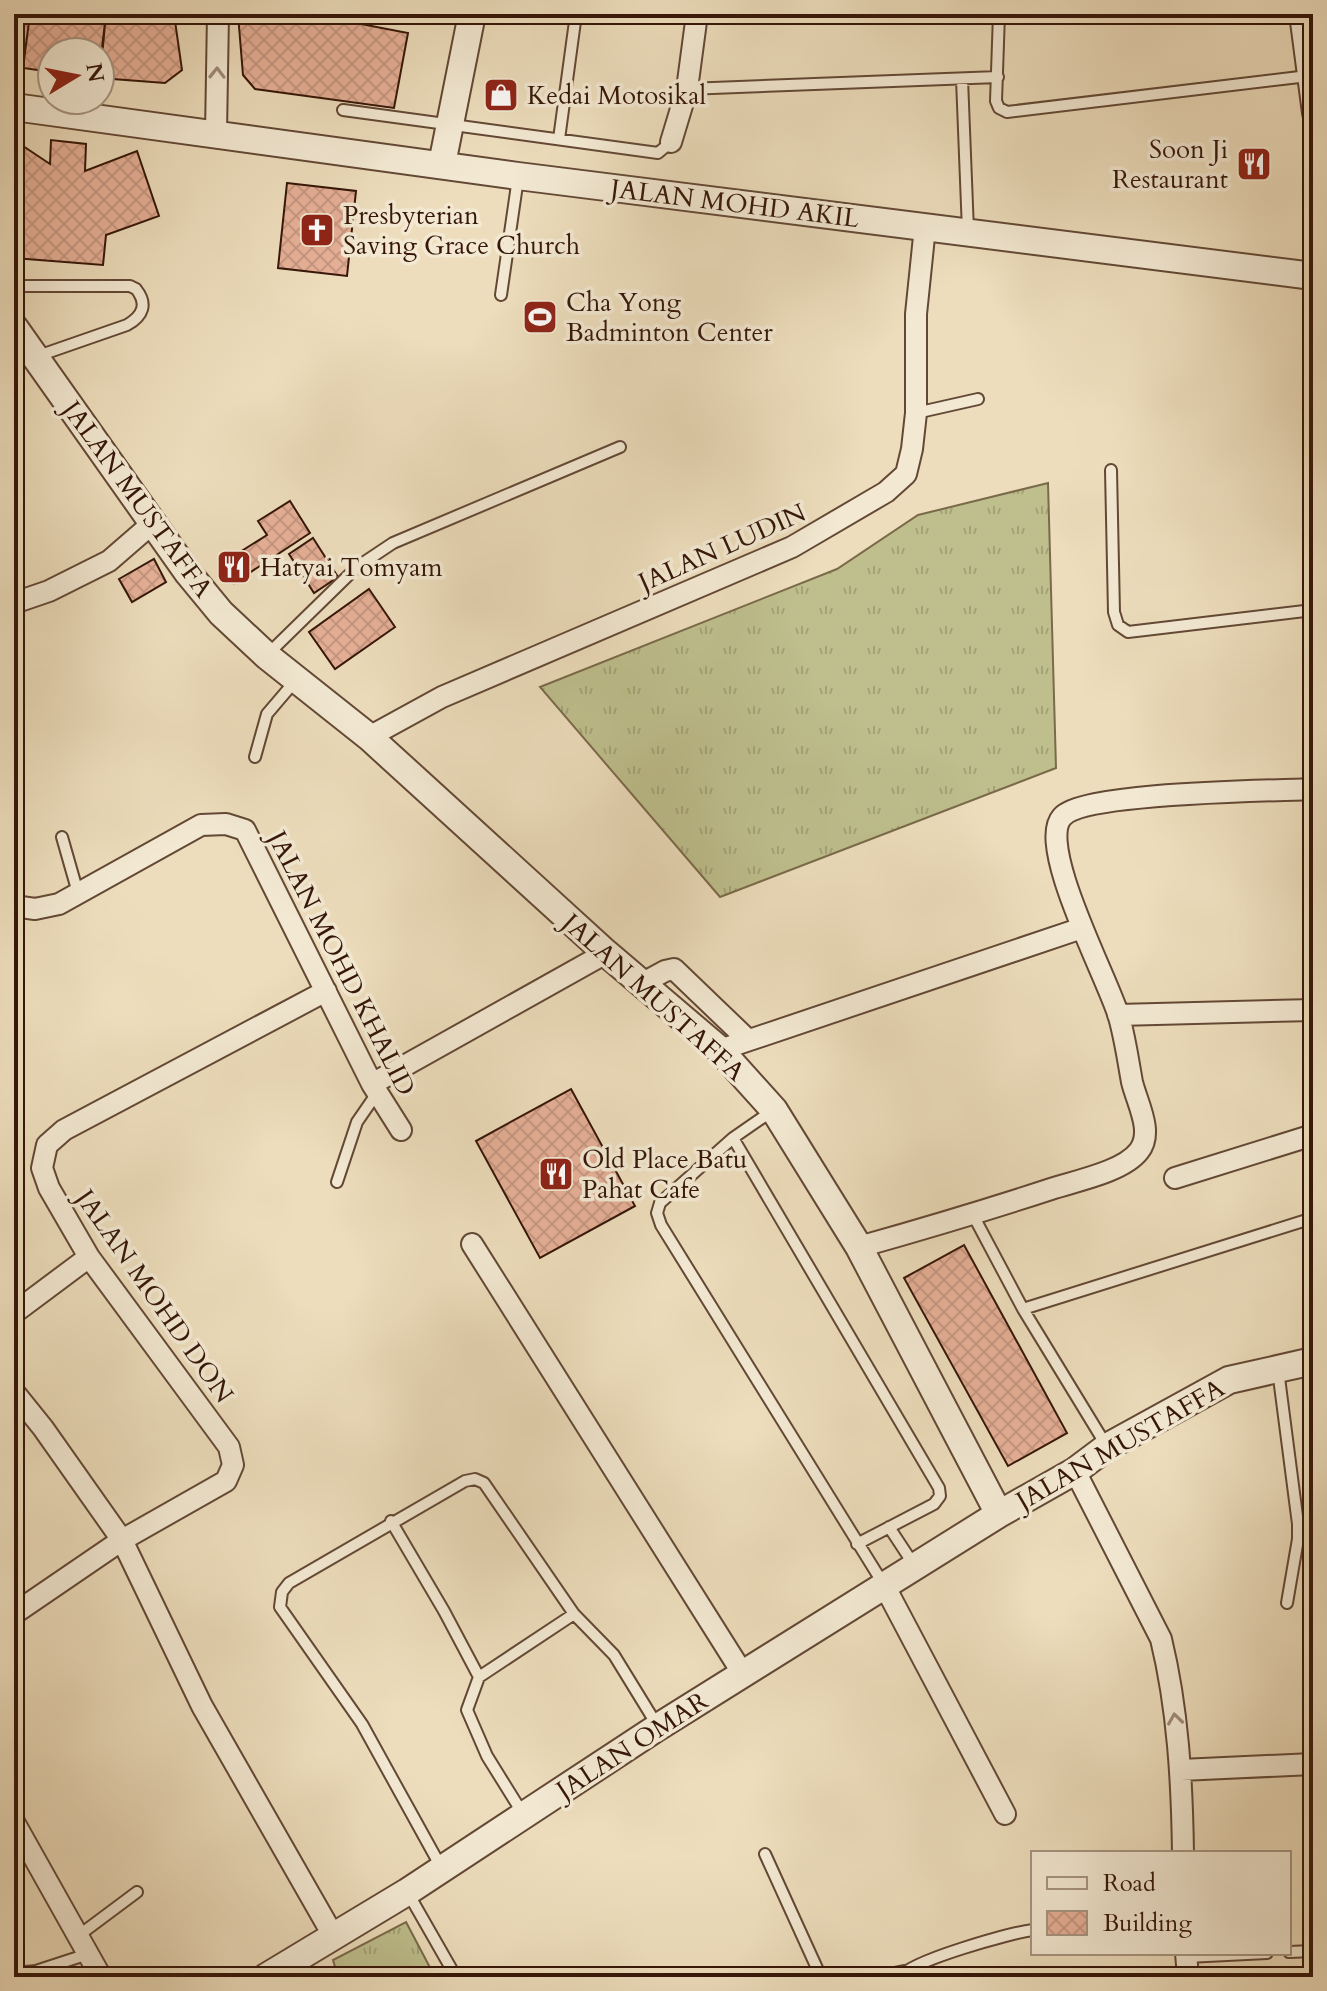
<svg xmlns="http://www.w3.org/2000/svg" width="1327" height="1991" viewBox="0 0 1327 1991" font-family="Cardo,serif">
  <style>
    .grass { fill: url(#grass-tufts); stroke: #7a6a4a; stroke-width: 2 }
    .building { fill: url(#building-cross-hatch); stroke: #351608; stroke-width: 2 }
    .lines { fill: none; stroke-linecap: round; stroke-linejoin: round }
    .service-casing { stroke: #634835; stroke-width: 14 }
    .minor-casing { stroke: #634835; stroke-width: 24 }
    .tertiary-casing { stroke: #634835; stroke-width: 30 }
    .service { stroke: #f3e9d3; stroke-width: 10 }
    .minor { stroke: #f3e9d3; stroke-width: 20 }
    .tertiary { stroke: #f3e9d3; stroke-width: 26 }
    .oneway { stroke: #9e8a78 }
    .labels { text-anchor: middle; stroke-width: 7; stroke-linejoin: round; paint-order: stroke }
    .poi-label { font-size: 26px; fill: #351608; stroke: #f3e9d3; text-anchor: start }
    .street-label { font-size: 26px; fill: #351608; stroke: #f3e9d3 }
  </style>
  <defs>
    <pattern id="grass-tufts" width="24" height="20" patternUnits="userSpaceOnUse" patternTransform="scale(2)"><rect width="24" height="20" fill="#bebf8d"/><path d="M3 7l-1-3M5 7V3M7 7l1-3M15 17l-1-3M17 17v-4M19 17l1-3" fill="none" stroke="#a4a378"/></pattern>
    <pattern id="building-cross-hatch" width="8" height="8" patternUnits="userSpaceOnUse" patternTransform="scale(2)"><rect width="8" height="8" fill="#e6b097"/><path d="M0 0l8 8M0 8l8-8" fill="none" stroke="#c69781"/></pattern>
  </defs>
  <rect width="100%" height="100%" fill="#edddbc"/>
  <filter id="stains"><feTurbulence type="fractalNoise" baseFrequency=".0025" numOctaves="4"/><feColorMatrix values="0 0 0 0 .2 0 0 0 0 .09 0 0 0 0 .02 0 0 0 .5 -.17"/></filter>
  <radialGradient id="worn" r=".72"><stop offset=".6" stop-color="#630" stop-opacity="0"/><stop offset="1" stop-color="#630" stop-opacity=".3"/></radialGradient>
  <path class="grass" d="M1048 483 1056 768 720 897 540 687 837 569 918 515Z
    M406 1922 435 1977H338L333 1960Z"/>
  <path class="building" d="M14 14H30L23 68 14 67Z
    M30 14H106L100 64V52H52V72L23 68Z
    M106 14H174L182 70 165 83 100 78Z
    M238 14H309L408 33 394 108 255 89 243 75Z
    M14 140 50 164 51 140 86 144 85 171 137 151 159 216 106 235 103 265 14 258Z
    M287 183 356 191 347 276 278 268Z
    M290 501 310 533 234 583 221 564 267 535 258 521Z
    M313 538 338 577 314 593 289 554Z
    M154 559 166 582 132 602 119 579Z
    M369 589 395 627 335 669 309 632Z
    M571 1089 635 1206 540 1258 476 1141Z
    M964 1245 1067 1433 1008 1466 904 1278Z"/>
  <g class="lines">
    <g class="service-casing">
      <path id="service" d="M999 14 996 101 999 108 1007 112 1308 76
        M962 79 968 231
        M687 89 998 77
        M343 110 658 153 671 142
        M559 139 576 14
        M14 286H130L136 289C148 304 143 316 127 325L35 357
        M501 295 518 178
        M916 413 978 399
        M1111 470 1114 612 1118 625 1128 632 1313 610
        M268 654 357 567 393 543 620 447
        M255 757 267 714 296 680
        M62 837 78 893
        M772 1111 733 1138 660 1203 657 1213 661 1225 884 1585
        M733 1138 939 1488 940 1496 934 1504 857 1544
        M337 1182 357 1122 377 1093
        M973 1215 1023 1309 1106 1445
        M1023 1309 1313 1218
        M1278 1370 1298 1524V1539L1287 1603
        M391 1521 444 1611 479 1677 467 1710 487 1756 523 1814
        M889 1527 914 1565
        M479 1677 574 1614
        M765 1854 821 1977
        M441 1867 362 1724 280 1607 282 1592 289 1583 465 1481 475 1479 484 1483 574 1614 614 1655 657 1725
        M408 1893 456 1977
        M78 1936 137 1892
        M1289 1952 1313 1951
        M1187 1957 1267 1953
        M14 1973 36 1971 88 1954
        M1142 1976V1977
        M874 1977 904 1971
        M900 1977C910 1961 1010 1933 1033 1930"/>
    </g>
    <g class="minor-casing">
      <path id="minor" d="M1300 14 1313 113
        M216 133 218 14
        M671 142 687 89 697 14
        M14 603 49 591 109 561 154 522
        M369 737 442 697 792 547 886 492 906 474 912 449 916 413V314L925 227
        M14 906 35 909 59 904 201 825 226 824 245 830 372 1084 401 1130
        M643 983 665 971 674 969 748 1040
        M1118 1015 1313 1010
        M720 1050 1082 928
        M372 1084 606 953
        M1175 1178 1313 1135
        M472 1244 743 1674
        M859 1247C923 1229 987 1210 1051 1189 1075 1181 1123 1172 1139 1151 1154 1132 1137 1103 1132 1082 1128 1060 1125 1038 1119 1017 1109 981 1036 846 1062 817 1084 792 1272 791 1313 789
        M14 1313 89 1257
        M14 1392 43 1428 122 1540 202 1706 334 1937
        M1075 1471 1161 1639C1178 1709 1182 1781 1183 1853
        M884 1585 1005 1814
        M18 1611 122 1540 226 1481 233 1465 229 1447 89 1257 49 1188 42 1168 47 1145 64 1130 326 991
        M1181 1770 1313 1764
        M14 1822 101 1977
        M1186 1953 1188 1977"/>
    </g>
    <g class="tertiary-casing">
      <path id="tertiary" d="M14 107 518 176 1313 276
        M442 164 472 14
        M14 327 188 573 221 613 267 656 369 737 606 953 720 1050 774 1110 859 1247 999 1514
        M266 1977 407 1892 658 1727 999 1514 1075 1471 1107 1447 1229 1380 1313 1361"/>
    </g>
    <use href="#service" class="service"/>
    <use href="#minor" class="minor"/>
    <use href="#tertiary" class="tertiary"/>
  </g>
  <defs><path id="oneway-chevron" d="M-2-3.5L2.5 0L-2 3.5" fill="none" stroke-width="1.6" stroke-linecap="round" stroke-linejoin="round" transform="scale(2)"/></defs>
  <g class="oneway">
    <use href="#oneway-chevron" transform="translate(217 73) rotate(-89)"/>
    <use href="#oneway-chevron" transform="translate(1175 1719) rotate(-98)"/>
  </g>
  <defs>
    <g id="shop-square" transform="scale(1.8)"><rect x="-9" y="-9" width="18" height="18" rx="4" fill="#8f2418" stroke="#f3e9d3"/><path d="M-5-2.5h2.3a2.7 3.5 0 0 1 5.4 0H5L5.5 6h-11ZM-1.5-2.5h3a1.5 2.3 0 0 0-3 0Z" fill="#fff"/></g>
    <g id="restaurant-square" transform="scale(1.8)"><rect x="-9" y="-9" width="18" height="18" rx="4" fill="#8f2418" stroke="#f3e9d3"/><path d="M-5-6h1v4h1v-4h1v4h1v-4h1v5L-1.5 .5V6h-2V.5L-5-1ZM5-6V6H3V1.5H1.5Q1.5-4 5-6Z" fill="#fff"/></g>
    <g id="church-square" transform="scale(1.8)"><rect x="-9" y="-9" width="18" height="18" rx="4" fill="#8f2418" stroke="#f3e9d3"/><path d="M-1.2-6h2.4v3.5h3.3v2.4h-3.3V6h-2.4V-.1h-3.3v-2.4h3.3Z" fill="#fff"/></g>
    <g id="stadium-square" transform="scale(1.8)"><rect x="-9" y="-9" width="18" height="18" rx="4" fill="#8f2418" stroke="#f3e9d3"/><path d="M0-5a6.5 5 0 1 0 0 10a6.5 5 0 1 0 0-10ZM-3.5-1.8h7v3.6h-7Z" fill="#fff"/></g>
  </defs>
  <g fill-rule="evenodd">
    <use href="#shop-square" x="501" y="95"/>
    <use href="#restaurant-square" x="1254" y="164"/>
    <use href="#church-square" x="317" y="230"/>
    <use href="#stadium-square" x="540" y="317"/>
    <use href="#restaurant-square" x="234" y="567"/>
    <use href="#restaurant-square" x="556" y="1174"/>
  </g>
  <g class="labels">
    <g class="poi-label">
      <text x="527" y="104">Kedai Motosikal</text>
      <text x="1228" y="158" text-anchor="end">Soon Ji<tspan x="1228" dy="30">Restaurant</tspan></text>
      <text x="343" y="224">Presbyterian<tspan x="343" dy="30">Saving Grace Church</tspan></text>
      <text x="566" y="311">Cha Yong<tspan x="566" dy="30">Badminton Center</tspan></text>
      <text x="260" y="576">Hatyai Tomyam</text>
      <text x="582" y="1168">Old Place Batu<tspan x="582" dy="30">Pahat Cafe</tspan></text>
    </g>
    <g class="street-label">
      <text transform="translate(735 203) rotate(7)" y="9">JALAN MOHD AKIL</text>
      <text transform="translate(138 499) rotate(54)" y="9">JALAN MUSTAFFA</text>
      <text transform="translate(722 547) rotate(-24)" y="9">JALAN LUDIN</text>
      <text transform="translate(342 963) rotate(63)" y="9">JALAN MOHD KHALID</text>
      <text transform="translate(654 997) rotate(42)" y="9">JALAN MUSTAFFA</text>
      <text transform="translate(155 1296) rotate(55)" y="9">JALAN MOHD DON</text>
      <text transform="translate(1120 1444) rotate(-30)" y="9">JALAN MUSTAFFA</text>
      <text transform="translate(632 1745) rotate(-33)" y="9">JALAN OMAR</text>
    </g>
  </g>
  <rect width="1327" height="1991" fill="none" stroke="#edddbc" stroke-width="48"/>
  <rect x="16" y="16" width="1295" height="1959" fill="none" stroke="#351608" stroke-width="4"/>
  <rect x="24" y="24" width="1279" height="1943" fill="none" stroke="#351608" stroke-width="2"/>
  <rect x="1031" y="1851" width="260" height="104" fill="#f3e9d3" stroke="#a79582" stroke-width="2"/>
  <rect x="1047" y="1877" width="40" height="12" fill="#f3e9d3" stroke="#a79582" stroke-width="2"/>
  <text x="1103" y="1891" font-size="24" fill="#351608">Road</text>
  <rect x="1047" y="1911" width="40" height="24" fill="url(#building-cross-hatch)" stroke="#a79582" stroke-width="2"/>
  <text x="1103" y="1931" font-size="24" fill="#351608">Building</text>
  <g transform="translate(76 76) rotate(80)"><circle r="38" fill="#f3e9d3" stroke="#a79582" stroke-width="2"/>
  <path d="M0-6L14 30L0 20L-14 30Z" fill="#8f2418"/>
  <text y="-12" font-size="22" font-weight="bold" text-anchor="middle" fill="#351608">N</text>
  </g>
  <rect width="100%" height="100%" filter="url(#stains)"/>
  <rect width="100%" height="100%" fill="url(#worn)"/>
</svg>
